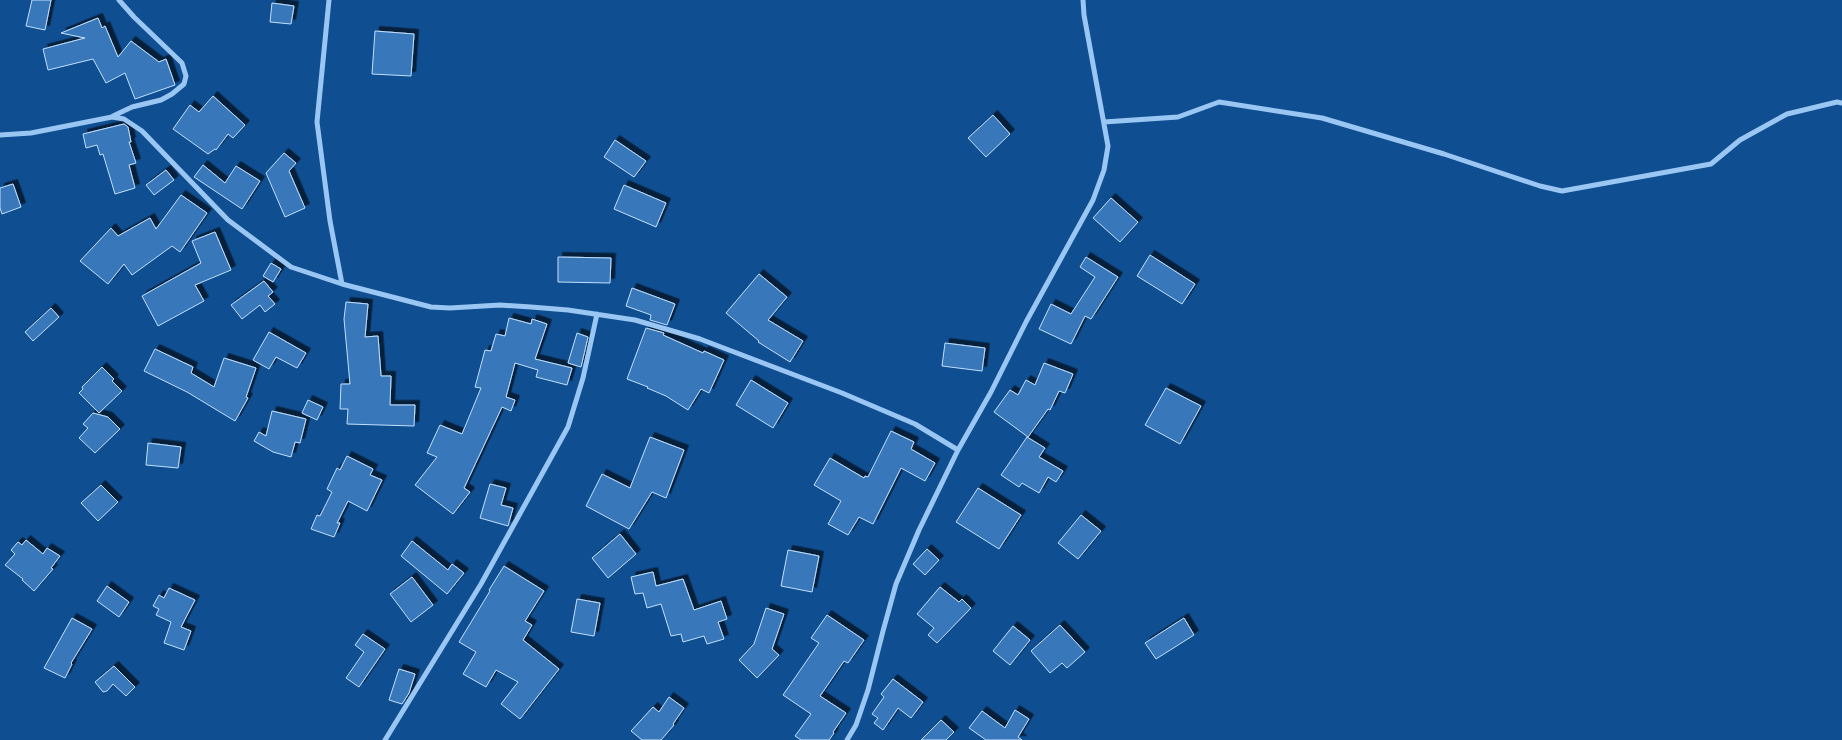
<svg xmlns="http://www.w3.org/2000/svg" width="1842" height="740" viewBox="0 0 1842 740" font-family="Commissioner,sans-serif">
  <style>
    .building { fill: #3777ba; stroke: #c2e0fe; filter: url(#shadow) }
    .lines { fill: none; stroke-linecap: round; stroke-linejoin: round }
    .street { stroke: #9ac6f3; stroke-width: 5 }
  </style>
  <defs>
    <filter id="shadow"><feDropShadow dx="4.5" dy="-4.5" stdDeviation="0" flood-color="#0009"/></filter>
  </defs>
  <rect width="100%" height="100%" fill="#0f4e91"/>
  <path class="building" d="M32 0H51L45 30 26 26Z
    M272 3 294 6 291 24 270 22Z
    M98 18 102 28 105 26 118 57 131 41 159 62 166 59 175 85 135 99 125 73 106 83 93 59 48 70 43 49 85 38 61 33Z
    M375 31 414 34 411 76 372 74Z
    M213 96 245 125 233 138 228 134 216 150 215 149 208 154 173 129 190 105 199 112Z
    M993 115 1010 134 986 157 968 138Z
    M124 124 128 127 131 142H129L136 163 129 165 135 188 115 194 103 154 100 155 97 145 86 148 83 134Z
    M615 140 646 161 634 177 604 157Z
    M284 153 296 163 289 171 305 208 285 217 266 173Z
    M203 165 225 183 236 166 260 181 242 209 194 177Z
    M166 170 174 180 154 195 146 185Z
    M13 184 21 207 2 214 0 208V188Z
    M624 185 666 203 656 227 614 209Z
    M181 195 207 213 180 252 172 246 132 275 124 264 108 284 80 261 111 228 118 236 150 218 156 229Z
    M1111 198 1138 222 1120 242 1093 218Z
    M215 232 231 270 195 285 204 301 158 326 142 296 201 263 192 241Z
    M1150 255 1195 284 1182 304 1137 276Z
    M558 257 611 258 610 283 558 282Z
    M1086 257 1118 277 1091 319 1085 316 1071 344 1039 329 1051 304 1071 314 1095 277 1080 267Z
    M271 263 281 269 273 282 263 276Z
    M759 274 787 297 768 320 803 341 790 362 758 342 759 341 726 313Z
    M264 281 273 292 268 296 275 304 265 312 260 305 242 319 231 305Z
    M632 288 675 304 667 325 650 320 651 315 626 306Z
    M346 302 368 304 365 337 378 336 381 376H391L390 405H415L414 426 347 424 348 409H340L341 384H350L344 319Z
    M51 308 59 317 33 341 25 332Z
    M509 318 531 324 532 319 547 324 535 359 572 368 567 385 536 377 538 370 515 363 506 397 515 400 511 411 502 407 464 488 470 492 453 514 415 485 437 457 427 453 440 425 462 434 481 388 475 387 485 350 491 351 496 334 505 336Z
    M646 328 664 333 663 335 703 353 704 351 724 360 709 393 701 389 688 410 666 396 647 388 648 387 627 379Z
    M269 332 306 353 297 368 276 357 269 369 253 360Z
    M577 333 588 337 581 367 568 363Z
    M945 343 985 348 982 371 942 366Z
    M155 349 193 367 191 373 214 387 224 358 256 368 246 397 248 398 235 421 187 392 144 371Z
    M1044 363 1073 374 1065 393 1059 391 1050 410 1048 409 1028 437 994 412 1010 390 1018 395 1026 380 1035 385Z
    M102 367 114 379 112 381 122 391 99 413 79 393 83 389 82 387Z
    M751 380 788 403 773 428 736 405Z
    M1166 388 1201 406 1180 444 1145 425Z
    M308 400 323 407 317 420 302 413Z
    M272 411 306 419 300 443 295 442 291 457 273 452 254 441 259 432 266 436Z
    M93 413 108 417 120 429 95 453 79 438 88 428 83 424Z
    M891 431 914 442 911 449 935 463 925 481 901 468 873 524 859 517 848 535 828 524 841 501 814 485 830 458 864 478 865 476 868 477Z
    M650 437 684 450 666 498 652 492 629 529 586 506 602 474 630 488Z
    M1027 437 1045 448 1039 457 1063 471 1056 482 1048 477 1039 493 1022 483 1019 487 1001 475Z
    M148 443 181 447 178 468 146 465Z
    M347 456 373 469 370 475 382 480 367 511 348 501 337 523H340L334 537 311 529 317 515 320 516 332 492 327 489 337 468 340 470Z
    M490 484 506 488 501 505 513 508 508 526 480 518Z
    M101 485 118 502 98 521 81 503Z
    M978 488 1021 515 999 549 956 522Z
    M1081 515 1101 531 1078 559 1058 543Z
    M620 534 636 554 608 578 592 558Z
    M26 540 43 554 47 548 60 556 51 568 53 569 34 591 22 580 23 579 5 565 15 554 11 550 18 542 22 545Z
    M412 541 448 570 452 564 464 573 447 594 401 556Z
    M927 549 939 560 925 575 913 564Z
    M788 550 819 556 812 592 781 586Z
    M504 566 544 591 525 621 532 625 523 640 559 669 520 719 501 704 518 682 496 670 486 687 463 674 476 652 459 642 490 591 489 590Z
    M653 572 656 586 683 579 694 610 721 601 727 619 718 622 724 639 707 644 704 636 683 642 681 634 671 636 661 604 647 608 643 593 635 594 631 577Z
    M412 577 433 605 411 622 390 594Z
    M107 586 129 602 119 617 97 601Z
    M940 587 959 602 962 599 971 608 937 643 928 635 934 628 917 614Z
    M169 588 195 600 181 627 191 631 184 650 164 643 171 622 156 615 159 609 153 606 159 595 164 598Z
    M577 599 600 603 594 636 571 632Z
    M766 608 784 614 772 649 779 655 757 678 739 660 754 644Z
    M827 615 864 640 848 663 844 661 820 696 846 713 833 732 834 733 829 740H801L795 736 811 714 783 695 819 643 811 638Z
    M72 618 92 629 71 663 72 664 65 678 44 668Z
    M1184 618 1194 635 1156 659 1145 643Z
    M1060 625 1085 652 1067 668 1062 663 1050 673 1031 651Z
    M1013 626 1030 640 1010 665 993 651Z
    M363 634 385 649 359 687 346 678 364 652 355 645Z
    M114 666 135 687 126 696 113 684 107 691 103 692 95 682Z
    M399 669 415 674 409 693 402 704 389 700Z
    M893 679 923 702 911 718 898 708 883 730 874 723 878 718 872 714 884 697 881 694Z
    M669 697 684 708 673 724 674 725 661 740H642L631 731 653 707 659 712Z
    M1015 710 1029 719 1018 737 1022 740H986L969 728 982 711 1005 728Z
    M941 720 954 732 946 740H921Z"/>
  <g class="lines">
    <path class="street" d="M329 0 317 122 330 221 342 284
      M113 116 132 107 161 100 172 94 184 84 186 76 182 63 134 17 119 0
      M1104 122 1178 117 1219 102 1322 118 1444 154 1540 186 1562 191 1711 164 1740 140 1787 114 1837 102 1842 103
      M0 135 31 133 112 117 124 119 142 131 228 220 291 267 342 284 431 307 450 308 500 305 531 307 568 310 635 320 700 339 842 393 915 424 958 450
      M385 740 481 584 568 427 583 378 597 314
      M847 740 856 725 868 690 883 631 896 584 919 530 958 450 991 392 1026 322 1093 200 1104 170 1108 146 1084 15 1083 0"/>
  </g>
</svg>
